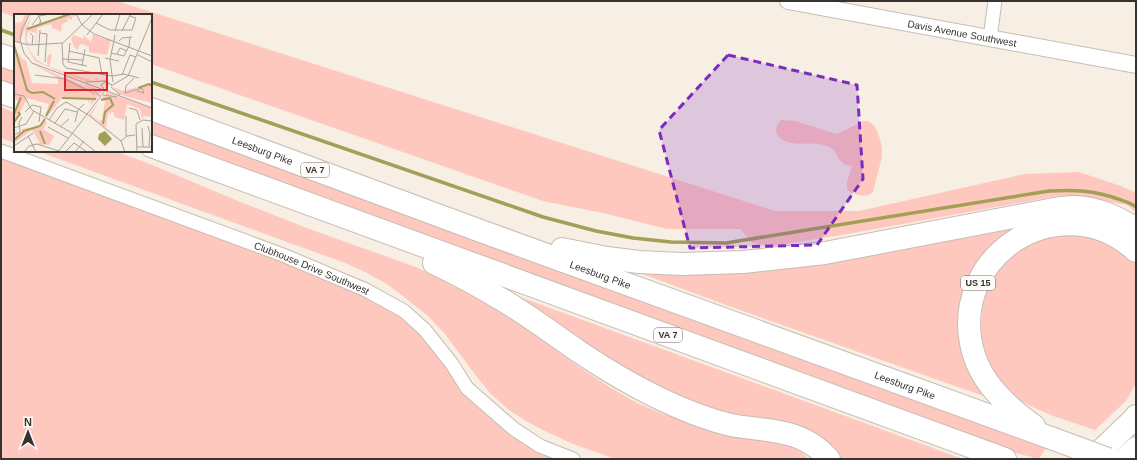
<svg xmlns="http://www.w3.org/2000/svg" width="1137" height="460" viewBox="0 0 1137 460" font-family="Helvetica,sans-serif">
  <style>
    .green { fill: #fec8bf }
    .lines { fill: none; stroke-linecap: round; stroke-linejoin: round }
    .stream { stroke: #a1a056; stroke-width: 3.5 }
    .minor-casing { stroke: #c6bdb4; stroke-width: 15 }
    .tertiary-casing { stroke: #c6bdb4; stroke-width: 18 }
    .trunk-casing { stroke: #c6bdb4; stroke-width: 24 }
    .motorway-casing { stroke: #c6bdb4; stroke-width: 24 }
    .minor { stroke: #fff; stroke-width: 13 }
    .tertiary { stroke: #fff; stroke-width: 16 }
    .trunk { stroke: #fff; stroke-width: 22 }
    .motorway { stroke: #fff; stroke-width: 22 }
    .motorway-bridge-casing { stroke: #c6bdb4; stroke-width: 24; stroke-linecap: butt }
    .motorway-bridge { stroke: #fff; stroke-width: 22 }
    .marked { fill: #7b2cbf; fill-opacity: 0.2; stroke: #7b2cbf; stroke-width: 3; stroke-dasharray: 8 5; stroke-linejoin: round }
    .labels { text-anchor: middle; stroke-width: 3; stroke-linejoin: round; paint-order: stroke }
    .shield { fill: #fefcfa; stroke: #726f6b; stroke-width: 1 }
    .shield-label { font-size: 9px; font-weight: bold; fill: #36322e }
    .street-label { font-size: 10px; fill: #36322e; stroke: #fefcfa }
    .inset-river { fill: none; stroke: #a1a056; stroke-width: 2 }
    .inset-road { fill: none; stroke: #aaa39b; stroke-width: 1 }
    .view { fill: #d62828; fill-opacity: 0.15; stroke: #d62828; stroke-width: 2 }
    .inset-edge { fill: none; stroke: #36322e; stroke-width: 2 }
  </style>
  <rect width="100%" height="100%" fill="#f7eee4"/>
  <path class="green" d="M1 1H117L775 211H859L1025 174 1079 172 1121 186 1136 193V212L1127 205 1093 199 1057 196 842 235 772 246 752 243 740 229H667L603 213 543 201 151 64V15H15V17L1 12Z
    M1 63 15 68V88L1 83Z
    M1 107 15 113V143L1 138Z
    M151 117 1047 446 1039 459 1016 453 635 316 151 138Z
    M781 120 795 121 837 134 863 121H868L874 125 879 136 882 147V157L873 192C864 199 856 195 847 190V182L852 166C849 165 845 165 843 163 837 160 837 150 829 147 817 141 805 145 792 143 779 141 770 132 781 120Z
    M37 151H115L150 164 238 201 312 230 413 266 446 280 512 317 579 367 611 388 637 403 663 414 702 426 787 444 800 451 809 459H615L573 444 547 432 526 421 509 410 491 394 477 377 445 334 428 316 408 300 387 284 365 272 345 263Z
    M1 154 366 290 425 330 452 364 514 429 573 459H1Z
    M1015 224 1019 231 970 294 992 399 734 308 605 260 648 266Z
    M1055 232 1095 236 1136 259V383L1126 401 1095 430 1053 416 1028 405 1011 394 995 378 988 362 982 344 981 324 983 304 987 285 1007 256Z
    M509 293 963 459H838L752 421 658 394Z"/>
  <g class="lines">
    <path class="stream" d="M1 30 15 35
      M151 82 543 217 596 231 633 238 671 242 726 243 1049 191C1075 190 1093 190 1118 199 1124 201 1131 203 1136 207"/>
    <g class="minor-casing">
      <g id="minor">
        <path d="M990 38 995 1"/>
        <path id="s1" d="M1 151 283 255 366 290 404 311 425 330 452 364 467 388 514 429 540 446 573 459"/>
      </g>
    </g>
    <g class="tertiary-casing">
      <g id="tertiary">
        <path id="s2" d="M788 1 1136 65"/>
      </g>
    </g>
    <g class="trunk-casing">
      <path id="trunk" d="M1092 459 1134 419
        M1124 459 1136 448"/>
    </g>
    <g class="motorway-casing">
      <g id="motorway">
        <path d="M1 55 15 60"/>
        <path d="M1 92 15 97"/>
        <path id="s3" d="M151 109 478 230 1051 438"/>
        <path d="M151 146 1005 459"/>
        <path d="M562 249 607 258 639 262 682 264 743 262 825 253 1044 211C1054 209 1065 207 1075 207 1098 208 1117 217 1136 229"/>
        <path d="M434 263C459 275 483 288 506 302 532 318 556 336 581 353 617 377 654 398 693 413 706 418 718 422 731 425 767 432 801 427 829 459"/>
        <path d="M1134 419 1136 416"/>
        <path d="M1034 426C1010 409 983 384 974 355 944 257 1060 182 1136 251"/>
      </g>
    </g>
    <use href="#minor" class="minor"/>
    <use href="#tertiary" class="tertiary"/>
    <use href="#trunk" class="trunk"/>
    <use href="#motorway" class="motorway"/>
    <g class="motorway-bridge-casing">
      <path id="motorway-bridge" d="M1051 438 1108 459"/>
    </g>
    <use href="#motorway-bridge" class="motorway-bridge"/>
  </g>
  <path class="marked" d="M728 55 857 85 863 179 817 245 690 248 659 130Z"/>
  <g class="labels">
    <g class="shield">
      <rect x="301" y="163" width="28" height="14" rx="3"/>
      <rect x="961" y="276" width="34" height="14" rx="3"/>
      <rect x="654" y="328" width="28" height="14" rx="3"/>
    </g>
    <g class="shield-label">
      <text x="315" y="173">VA 7</text>
      <text x="978" y="286">US 15</text>
      <text x="668" y="338">VA 7</text>
    </g>
    <g class="street-label">
      <text dy="4" stroke="none"><textPath href="#s2" startOffset="177">Davis Avenue Southwest</textPath></text>
      <text dy="4" stroke="none"><textPath href="#s3" startOffset="119">Leesburg Pike</textPath></text>
      <text dy="4" stroke="none"><textPath href="#s1" startOffset="332">Clubhouse Drive Southwest</textPath></text>
      <text dy="4" stroke="none"><textPath href="#s3" startOffset="479">Leesburg Pike</textPath></text>
      <text dy="4" stroke="none"><textPath href="#s3" startOffset="803">Leesburg Pike</textPath></text>
    </g>
  </g>
  <g transform="translate(14 14)">
    <rect width="138" height="138" fill="#f7eee4"/>
    <path d="M11 0H15L6 29 0 27V9L8 8ZM18 0 13 15 47 4 50 0H66L58 3V6L53 4 54 7 48 10 47 18 40 14 38 15V10L23 14 22 29 21 30 22 19 14 17 12 27 17 30H11V15ZM79 20 86 24 97 25 93 41 75 38V33L68 30 65 31 64 36 60 33 57 24 60 21 70 25 69 21 77 28ZM0 32 8 45 12 47 18 69 44 70V64L15 48 76 75 70 70 89 77 77 91V85L75 89 74 86 48 84 33 103 31 102 35 90 13 84 1 110 0 100 5 87 0 85ZM12 32 22 45 33 52V45L35 40 38 41 35 53 80 67H83L80 64H83V67L91 66 94 67 96 71 92 67 80 68 71 67 43 57 21 47ZM133 69H138V89L107 81 98 73 110 77 122 73 123 75ZM92 78 138 94V103L130 102 128 105 126 95 113 90 110 106 101 103 99 98 94 100 92 114 75 101 86 86 77 101 85 107 88 106 91 87 86 85 90 82 103 83 91 81ZM30 105 33 109 29 115 40 122 35 131 19 130 26 129 18 116 0 129V124L8 118V115L26 112Z" fill="#fec8bf"/>
    <path d="M91 117 98 125 91 132 84 125 85 120Z" fill="#a1a056"/>
    <path class="inset-river" d="M13 15 56 0M0 31 13 76 18 79 29 78 41 85M124 74 135 70 138 72M48 84 82 85M87 86 96 84 99 91 91 98 89 110M0 100 7 83M32 102 40 87M0 108 6 100 4 98M26 117 31 130M0 126 10 117 26 112 31 105"/>
    <path class="inset-road" d="M16 0 8 15 6 26 10 39 18 49 138 94M24 0 27 8 25 9 27 8M62 0 68 11 80 20 138 42M82 9 96 16H118L122 4 116 2M18 11 25 2 36 0M101 17 106 0M108 17 116 1M16 19 19 22 18 31M26 19 33 20 31 48M73 21 89 0M0 27 14 31 49 29 79 0M105 27 108 24 118 23M48 29 49 50 52 54 98 62 110 60 125 64M56 29 54 48 73 52M55 37 85 44 88 61M97 39 110 42 115 32 116 23M103 40 106 34 113 37M124 41 138 48M24 42 26 16M91 44 105 47M49 45 69 46M68 52 71 35M21 61 51 65 81 80M108 61 116 41 122 43M120 64 112 72 111 79 128 74 130 79 123 77M72 68 91 67 98 71M99 68 96 46 101 21M97 72 114 62 138 4M97 73 106 81M78 75 87 83M0 80 10 82 18 96 58 119 82 138M89 81 103 83M115 94 123 96 126 106M11 98 18 91 27 93 25 108M73 100 107 127 111 138M112 102V122M35 106 43 94 52 88 73 100M61 108 64 96 70 90M41 109 51 95 63 98M134 112 136 120 135 132M34 113 54 124M46 113 55 105M0 114 12 110 20 97M128 114 129 133M0 121 6 118 5 109 8 103M14 122 22 138M107 127 113 122 121 121M0 132 19 119M123 133H138M10 138 15 132 23 130 45 137M44 138 93 74 94 70 91 68 87 71 90 75M51 138 60 129 73 138M61 138 70 127M123 138 122 110 129 106 138 107"/>
    <path class="view" d="M51 59H93V76H51Z"/>
    <rect width="138" height="138" class="inset-edge"/>
  </g>
  <rect width="1137" height="460" fill="none" stroke="#36322e" stroke-width="4"/>
  <g transform="translate(28 432)" stroke="#fefcfa" stroke-width="3" paint-order="stroke">
  <path d="M0-3L7 15L0 10L-7 15Z" fill="#36322e"/>
  <text y="-6" font-size="11" font-weight="bold" text-anchor="middle" fill="#36322e">N</text>
  </g>
</svg>
